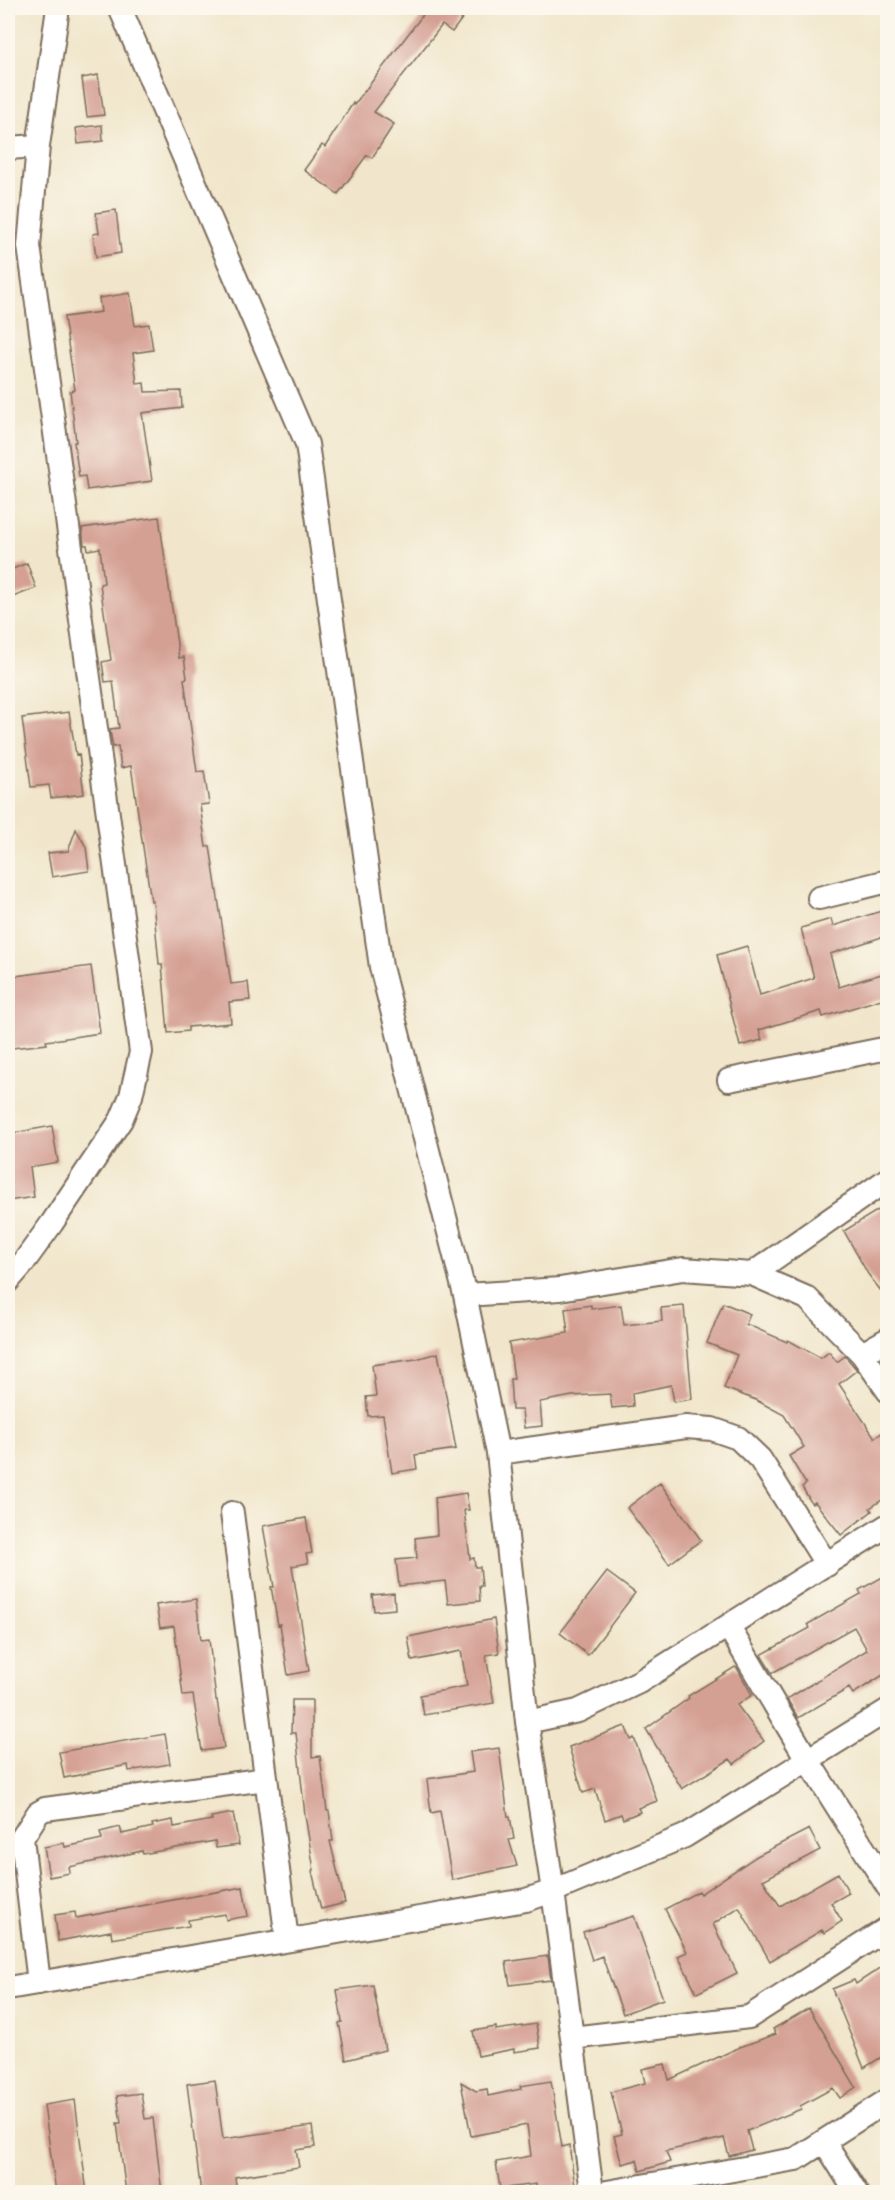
<svg xmlns="http://www.w3.org/2000/svg" width="895" height="2200" viewBox="0 0 895 2200" font-family="'Balsamiq Sans',sans-serif">
  <style>
    .building { fill: #d5a094 }
    .lines { fill: none; stroke-linecap: round; stroke-linejoin: round }
    .minor-casing { stroke: #7b6c5b; stroke-width: 26 }
    .minor { stroke: #fff; stroke-width: 22 }
  </style>
  <rect width="100%" height="100%" fill="#fbf7ec"/>
  <filter id="ink" filterUnits="userSpaceOnUse"><feTurbulence type="fractalNoise" baseFrequency=".0167" numOctaves="2"/><feDisplacementMap in="SourceGraphic" scale="12" xChannelSelector="R" yChannelSelector="G"/><feConvolveMatrix kernelMatrix="1 2 1 2 8 2 1 2 1" color-interpolation-filters="sRGB"/></filter>
  <filter id="wash" filterUnits="userSpaceOnUse"><feTurbulence type="fractalNoise" baseFrequency=".008" numOctaves="4" result="noise"/><feDisplacementMap in="SourceGraphic" scale="24" xChannelSelector="R" yChannelSelector="G"/><feGaussianBlur stdDeviation="1.35" result="paint"/><feColorMatrix in="noise" values="0 0 0 0 0 0 0 0 0 0 0 0 0 0 0 0 0 1.4 0 .05"/><feComposite in="paint" operator="in"/></filter>
  <g filter="url(#wash)">
    <rect width="100%" height="100%" fill="#f1e6cb"/>
    <g id="blocks">
      <path class="building" d="M419 8H470L452 32 442 25 374 112 394 124 372 158 367 155 338 194 304 170 322 145 325 147 353 103 354 105 425 12Z
        M98 75 104 115 87 117 82 78Z
        M102 125 103 141 78 144 76 128Z
        M116 210 121 253 96 257 93 234 99 233 96 213Z
        M130 293 135 326 149 324 153 350 133 353 137 384 144 383 145 392 181 391 182 408 142 413 152 481 87 490 85 476 79 477 74 442H76L70 391 75 390 64 317 101 312 99 298Z
        M159 517 179 658 184 657 187 678 184 679 197 772 204 771 209 804 200 805 206 847 210 846 231 984 248 982 250 1000 229 1002 231 1023 188 1027V1031L168 1033 162 964H159L153 901H151L131 766 121 768 118 746 113 747 110 731V729L119 728 113 681 105 682 102 662 111 660 100 584 104 583 100 548 88 550 87 545H84L82 528Z
        M27 563 36 588 8 599V571Z
        M69 712 76 755 79 754 84 794 51 798 49 785 31 787 22 718Z
        M76 829 86 847 89 871 52 877 48 853 68 851Z
        M888 909V935L830 954 839 987 888 972V997L823 1017 821 1011 759 1030 762 1040 740 1046 717 955 747 946 760 995 814 978 801 928 831 919 833 926Z
        M91 966 100 1033 46 1041 47 1044 12 1048 8 1005V977Z
        M52 1126 58 1162 30 1167 34 1197 8 1201V1134Z
        M888 1204V1300L868 1274 844 1231Z
        M723 1303 750 1314 746 1324 787 1342 788 1340 821 1358 829 1352 837 1362 845 1356 857 1370 839 1384 875 1438 888 1428V1496L870 1508 872 1511 841 1535 815 1502 812 1504 802 1487 806 1484 789 1456 804 1447 784 1415 756 1400 724 1388 737 1355 707 1343Z
        M591 1305V1309L621 1305 624 1325 662 1321 661 1308 684 1306 692 1399 674 1402 671 1385 632 1393 633 1406 612 1408 610 1394 572 1396 540 1402 542 1426 524 1428 522 1410H512L510 1379H514L509 1343 568 1333 565 1309Z
        M438 1353 456 1449 415 1455 417 1469 392 1473 383 1415 368 1416 366 1397 376 1396 372 1365 416 1359Z
        M660 1483 701 1540 669 1564 627 1508Z
        M466 1493 469 1510H464L470 1559 474 1558 475 1567H480L482 1586H479L480 1601 448 1604 445 1581 399 1586 396 1560 417 1558 415 1538 437 1535 435 1498Z
        M306 1518 312 1553 306 1554 308 1563 292 1566 309 1671 288 1675 280 1624 278 1625 271 1587H274L263 1526Z
        M607 1572 635 1593 588 1655 560 1633Z
        M888 1574V1672L853 1694 849 1688 798 1718 787 1699 867 1650 854 1627 772 1673 761 1655 810 1628 808 1624 861 1594 859 1590Z
        M394 1593 395 1609 374 1611 372 1595Z
        M196 1599 201 1640 209 1639 216 1700H217L224 1748 202 1751 193 1695 183 1696 174 1626 160 1628 156 1605Z
        M494 1619 499 1653 486 1655 494 1703 424 1715 420 1695 467 1686 461 1651 412 1661 408 1637Z
        M735 1667 737 1668 752 1695 737 1705 764 1741 734 1764 730 1759 682 1789 646 1729 689 1698 688 1696Z
        M292 1700H312V1757L320 1756 327 1811H329L333 1841H330L345 1903 321 1909 312 1871 314 1870 305 1815 296 1733H291Z
        M625 1726 631 1740 634 1738 657 1801 638 1808 640 1812 623 1819 621 1814 605 1820 595 1789 583 1793 569 1747Z
        M165 1734 170 1764 129 1771 128 1765 64 1778 59 1752Z
        M499 1748 508 1817H510L514 1839 509 1840 517 1866 452 1880 440 1811 431 1813 427 1779 473 1772 470 1752Z
        M233 1813 239 1845 216 1848 215 1841 143 1854 142 1851 69 1867 70 1873 49 1877 44 1847 64 1843 65 1847 102 1839 100 1832 120 1827 122 1834 153 1827 152 1824 173 1820 174 1827 212 1820 211 1817Z
        M809 1829 820 1850 763 1880 780 1906 838 1873 849 1893 831 1903 842 1921 824 1933 822 1930 770 1961 739 1907 713 1924 737 1973 697 1993 678 1956 687 1952 665 1909 699 1891 700 1894 757 1856Z
        M243 1887 248 1916 226 1920 225 1914 188 1920 189 1926 112 1939 111 1931 58 1941 55 1915 75 1912 76 1918Z
        M634 1916 663 1999 623 2014 602 1956 592 1960 583 1932Z
        M548 1956 551 1980 510 1985 506 1962Z
        M888 1963V2053L864 2068 832 1989 854 1980 856 1984Z
        M373 1985 385 2050 346 2060 339 2023 342 2022 337 1990Z
        M809 2008 856 2087 840 2098 833 2088 800 2106 801 2109 747 2131 752 2150 729 2156 724 2138 666 2151 670 2162 640 2171 637 2160 622 2164 614 2136 622 2134 611 2092 645 2083 642 2069 665 2064 669 2080 740 2047 776 2034 773 2029Z
        M536 2024 540 2048 514 2052V2049L478 2056 473 2031 496 2027V2030Z
        M215 2080 223 2139 312 2126 315 2147 296 2150 299 2167 235 2177 237 2193H201L187 2084Z
        M551 2081 562 2147 569 2145 576 2193H537L536 2184 500 2189 496 2162 531 2156 527 2125 471 2136 461 2082 476 2091 487 2089 488 2096 521 2089 520 2086Z
        M141 2093 145 2119 153 2118 162 2193H126L117 2123H121L117 2096Z
        M75 2100 87 2193H56L44 2105Z"/>
    </g>
  </g>
  <g filter="url(#ink)">
    <use href="#blocks" fill-opacity="0" stroke="#7b6c5b" stroke-width="1.5"/>
    <g class="lines">
      <g class="minor-casing">
        <path id="minor" d="M120 8 307 444 381 967 465 1295 498 1453 527 1722 553 1891 592 2192
          M8 148 38 146
          M819 898 888 881
          M729 1080 888 1048
          M752 1274 888 1179
          M8 1281 21 1266 52 1223 121 1120 131 1096 141 1052 29 246 38 146 58 8
          M465 1295 560 1289 683 1269 752 1274 807 1298 862 1354 888 1391
          M862 1354 888 1339
          M498 1453 686 1427 712 1429 738 1438 760 1459 827 1565
          M232 1513 287 1940
          M728 1626 807 1759 888 1887
          M527 1722 578 1711 639 1682 888 1525
          M39 1983 22 1838 38 1813 45 1809 266 1779
          M8 1988 526 1900 553 1891 685 1836 888 1710
          M572 2038 749 2017 888 1928
          M824 2141 856 2192
          M607 2192 796 2159 888 2100"/>
      </g>
      <use href="#minor" class="minor"/>
    </g>
  </g>
  <rect width="895" height="2200" fill="none" stroke="#fbf7ec" stroke-width="30"/>
</svg>
